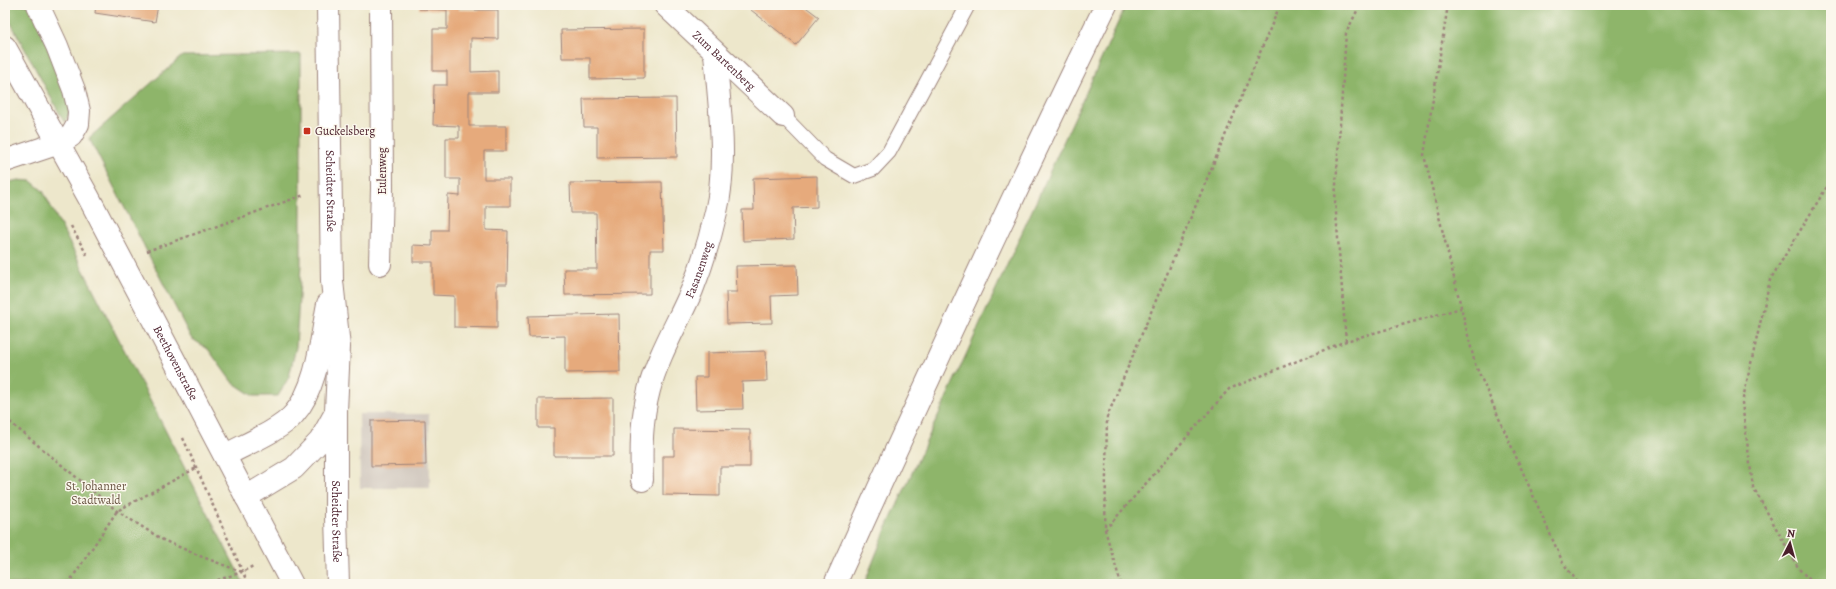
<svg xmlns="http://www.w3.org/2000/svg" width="1836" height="589" viewBox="0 0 1836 589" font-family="Alegreya,serif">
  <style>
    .industrial { fill: #ccc2b9 }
    .forest { fill: #8eb56b; stroke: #6c6a4b }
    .building { fill: #e6aa7b }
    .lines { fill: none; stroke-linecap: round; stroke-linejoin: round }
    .service-casing { stroke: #9c837b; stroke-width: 16 }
    .minor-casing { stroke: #9c837b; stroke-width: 24 }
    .tertiary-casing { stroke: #9c837b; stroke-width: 24 }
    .trunk-casing { stroke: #9c837b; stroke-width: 24 }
    .path { stroke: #9c837b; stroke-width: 2.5; stroke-dasharray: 3 3; stroke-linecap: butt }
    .service { stroke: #fff; stroke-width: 14 }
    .minor { stroke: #fff; stroke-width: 22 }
    .tertiary { stroke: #fff; stroke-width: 22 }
    .trunk { stroke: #fff; stroke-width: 22 }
    .poi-dot { fill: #c8321e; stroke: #fbf7ec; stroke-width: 1.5 }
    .labels { text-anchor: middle; stroke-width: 3; stroke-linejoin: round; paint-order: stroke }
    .street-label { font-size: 12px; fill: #4a1f2b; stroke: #fbf7ec }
    .poi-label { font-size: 12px; fill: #4a1f2b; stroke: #fbf7ec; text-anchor: start }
    .park-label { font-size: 12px; fill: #6a5543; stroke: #fbf7ec }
  </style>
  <rect width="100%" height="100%" fill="#fbf7ec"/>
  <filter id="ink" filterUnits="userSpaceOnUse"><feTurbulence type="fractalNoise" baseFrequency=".025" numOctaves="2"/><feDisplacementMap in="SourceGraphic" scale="8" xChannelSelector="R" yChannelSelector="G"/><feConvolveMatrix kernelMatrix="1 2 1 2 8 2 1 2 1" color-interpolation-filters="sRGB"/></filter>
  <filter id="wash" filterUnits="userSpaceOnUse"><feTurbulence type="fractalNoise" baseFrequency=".012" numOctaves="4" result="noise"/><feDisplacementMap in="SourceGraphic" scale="16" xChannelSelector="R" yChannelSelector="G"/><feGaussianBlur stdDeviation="0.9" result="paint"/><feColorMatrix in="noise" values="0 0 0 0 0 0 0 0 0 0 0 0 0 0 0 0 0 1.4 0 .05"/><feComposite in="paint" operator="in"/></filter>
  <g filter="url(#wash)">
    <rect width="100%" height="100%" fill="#ede7cb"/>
    <path class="industrial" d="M359 414H429L430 488H360Z"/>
    <path class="forest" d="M5 5H30L75 106 64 122 5 12Z
      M1126 5H1831V584H864L884 534Z
      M301 54V264L296 347 289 377 278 396H253L232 382 208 349 191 338 89 138 182 56Z
      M18 180 31 181 43 191 244 584H5V183Z"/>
    <g id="blocks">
      <path class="building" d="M96 5H158L155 22 95 13Z
        M419 5H459V10H498V39L471 38V72L498 71V92H469V126H506V151H484V179H510V206H486V230L508 231 507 284H497V328L454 327V296L433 295V262H413V245L432 246V230H447L448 195 460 196V179H446V138H459V126L433 125 434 85H447V71H433V29H447V10L419 9Z
        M755 5H803L819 17 796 45 751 10Z
        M644 29V78L590 79V58H562L561 30Z
        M676 98 677 157 597 158V127H584L583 99Z
        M817 176V207L793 208 794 239 743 241 742 210H754L753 178Z
        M662 182 664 250H650V294L565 295 564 269H597L596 213H571L570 183Z
        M797 265 798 295 771 296 772 323 727 324 726 292H737L736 266Z
        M619 314 620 372 565 373V336L529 337 528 316Z
        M766 351 767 381 742 382 743 409 696 410 695 377H707V353Z
        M613 398V456H554V428H538V399Z
        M425 420 426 465 371 466V421Z
        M674 429 750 430V467H720V496L663 495V456H674Z"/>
    </g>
  </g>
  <g filter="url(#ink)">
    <use href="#blocks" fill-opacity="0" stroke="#9c837b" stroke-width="1"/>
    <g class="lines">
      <g class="service-casing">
        <path id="service" d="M783 116 825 159 854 176 873 169 889 152 968 5"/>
      </g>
      <g class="minor-casing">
        <g id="minor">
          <path id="s1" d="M665 5 783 116"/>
          <path d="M5 161 59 143 71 136 78 124 79 111 74 90 57 46 38 5"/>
          <path d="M380 264 382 188 381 5"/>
          <path id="s2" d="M642 480C641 449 641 420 649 390 658 355 678 323 692 290 702 265 710 239 716 212 728 163 719 103 715 53"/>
        </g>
      </g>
      <g class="tertiary-casing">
        <g id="tertiary">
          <path id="s3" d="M328 5 332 281 339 347 336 411V517L338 584"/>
          <path id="s4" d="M5 47 89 198 292 584"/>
          <path d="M226 455C244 445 281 430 294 414 318 387 321 338 328 304"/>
          <path d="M246 497 294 468 320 441 335 414"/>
        </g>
      </g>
      <g class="trunk-casing">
        <path id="trunk" d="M835 584C923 390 1012 196 1106 5"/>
      </g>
      <path class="path" d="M1448 5 1424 155 1475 364 1563 563 1579 584
        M71 226 87 255
        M147 251 304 195
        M1346 341 1335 200 1346 33 1360 5
        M5 418 117 511 163 540 200 556 242 572 253 566
        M183 438 248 584
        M1105 530 1229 389 1346 341 1461 308
        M68 584 117 511 198 467
        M206 584 242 572
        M1121 584 1105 530 1107 417 1280 5
        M1814 584 1799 569 1753 487 1742 403 1770 280 1831 180"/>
      <use href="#service" class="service"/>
      <use href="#minor" class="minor"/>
      <use href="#tertiary" class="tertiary"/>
      <use href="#trunk" class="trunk"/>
    </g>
  </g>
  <rect class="poi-dot" x="303" y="127" width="8" height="8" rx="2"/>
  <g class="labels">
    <g class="street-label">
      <text dy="4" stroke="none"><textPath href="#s1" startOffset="81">Zum Bartenberg</textPath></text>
      <text transform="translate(382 171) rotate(-90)" y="4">Eulenweg</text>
      <text dy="4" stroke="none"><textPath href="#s3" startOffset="186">Scheidter Straße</textPath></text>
      <text dy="4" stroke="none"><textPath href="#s2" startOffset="221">Fasanenweg</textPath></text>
      <text dy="4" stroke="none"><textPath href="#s4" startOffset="359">Beethovenstraße</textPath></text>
      <text dy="4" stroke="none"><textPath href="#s3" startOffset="517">Scheidter Straße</textPath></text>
    </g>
    <g class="poi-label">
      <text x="315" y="135">Guckelsberg</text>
    </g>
    <g class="park-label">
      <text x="96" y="490">St. Johanner<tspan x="96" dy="14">Stadtwald</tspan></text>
    </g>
  </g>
  <rect width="1836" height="589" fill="none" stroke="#fbf7ec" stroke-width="20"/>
  <g transform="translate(1790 543) rotate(6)" stroke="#fbf7ec" stroke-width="3" paint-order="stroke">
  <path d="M0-3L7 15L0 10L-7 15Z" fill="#4a1f2b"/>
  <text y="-6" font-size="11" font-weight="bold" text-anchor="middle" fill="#4a1f2b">N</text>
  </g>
</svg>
